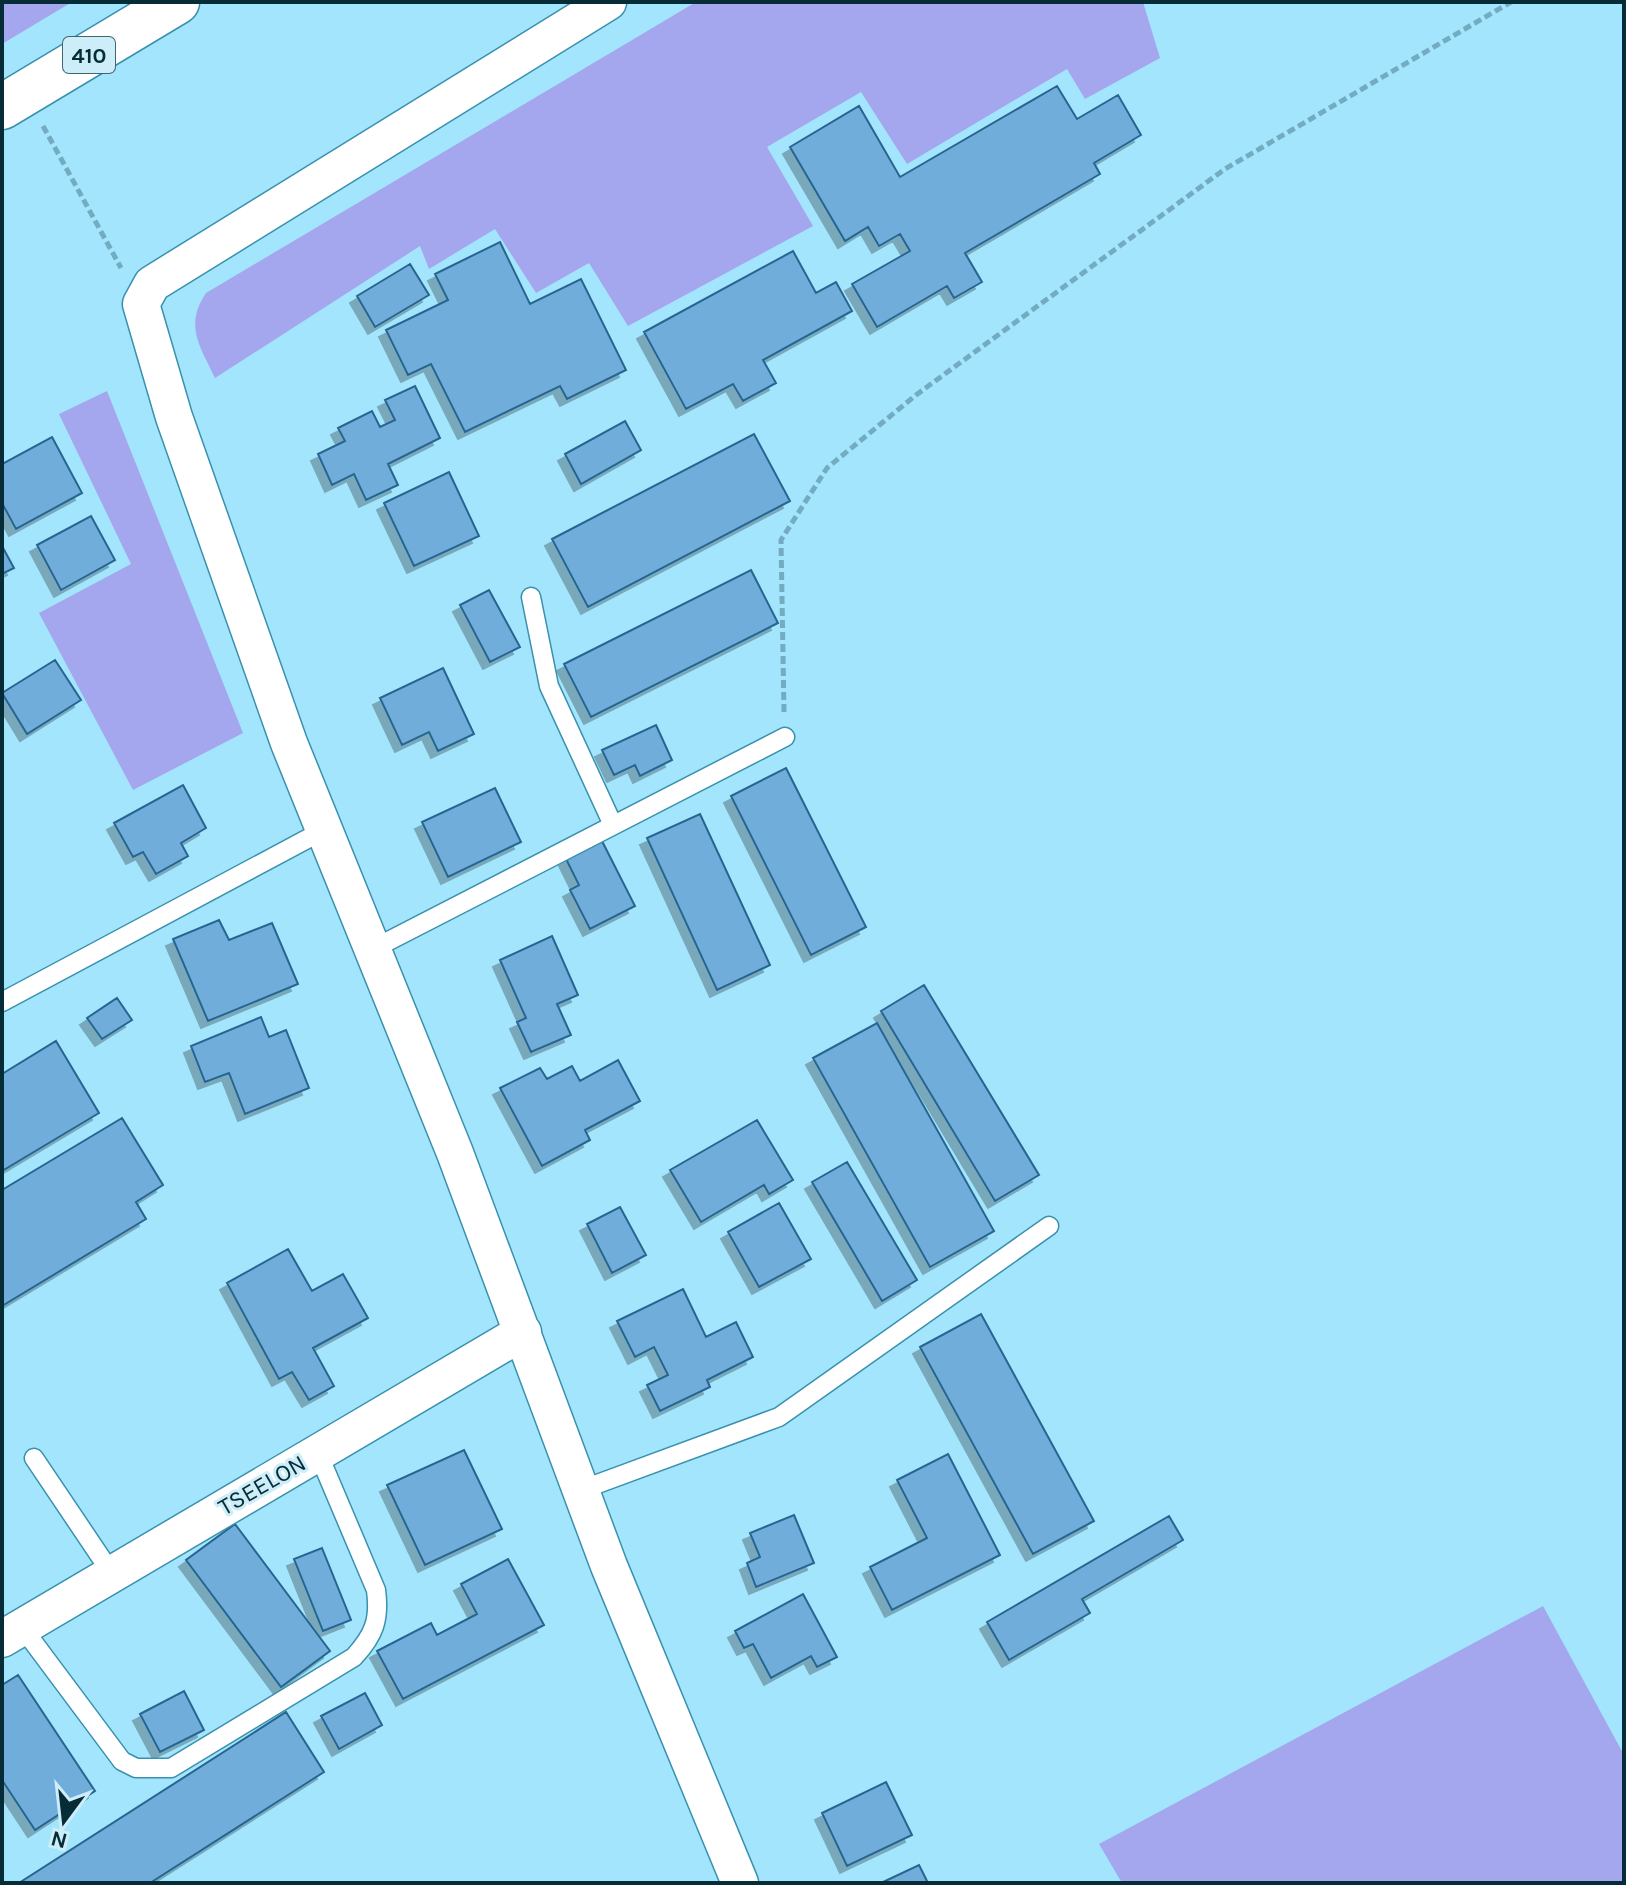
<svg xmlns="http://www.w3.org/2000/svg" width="1626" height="1885" viewBox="0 0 1626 1885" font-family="Karla,sans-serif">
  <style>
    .green { fill: #a4a6ee }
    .building { fill: #70addb; stroke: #28658f; stroke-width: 2; filter: url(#shadow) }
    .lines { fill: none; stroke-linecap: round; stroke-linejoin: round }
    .service-casing { stroke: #3991ad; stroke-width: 21 }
    .minor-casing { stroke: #3991ad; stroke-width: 39 }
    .primary-casing { stroke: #3991ad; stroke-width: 47 }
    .path { stroke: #73acc0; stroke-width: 5; stroke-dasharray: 8 4; stroke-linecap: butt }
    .service { stroke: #fff; stroke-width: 18 }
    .minor { stroke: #fff; stroke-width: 36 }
    .primary { stroke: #fff; stroke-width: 44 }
    .labels { text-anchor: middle; stroke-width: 6; stroke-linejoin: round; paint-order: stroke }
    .shield { fill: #cdedf8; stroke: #416671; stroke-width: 2 }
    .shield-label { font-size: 22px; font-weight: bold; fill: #052c37 }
    .street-label { font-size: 24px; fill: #052c37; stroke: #cdedf8 }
  </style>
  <defs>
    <filter id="shadow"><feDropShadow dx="-7" dy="7" stdDeviation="0" flood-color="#0004"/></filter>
  </defs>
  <rect width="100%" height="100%" fill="#a3e5fd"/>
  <path class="green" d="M2 2H72L2 44Z
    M696 2H1143L1160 58 1085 99 1067 69 907 164 861 92 767 147 813 226 628 326 589 263 536 293 495 229 429 269 420 246 215 378C200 346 184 326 206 293Z
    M107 391 243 733 133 790 39 613 131 564 59 414Z
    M1543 1606 1624 1755V1883H1122L1099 1844Z"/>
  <path class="building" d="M1057 86 1077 119 1118 95 1141 135 1094 163 1100 174 965 253 982 282 954 298 947 286 877 327 852 284 910 251 900 234 879 246 868 227 845 241 790 147 859 106 900 177Z
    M500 242 530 304 581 279 626 370 567 399 560 386 465 432 431 364 408 375 386 330 448 300 435 274Z
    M793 251 816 293 836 282 852 311 763 360 776 383 743 401 733 384 686 409 644 332Z
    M410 264 429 295 375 327 357 296Z
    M415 386 440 438 388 464 398 485 366 500 354 474 332 485 318 454 345 441 338 428 372 411 380 427 395 420 385 400Z
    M625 421 641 450 581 484 565 454Z
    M754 434 790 501 588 607 552 539Z
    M52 437 82 493 16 529 2 503V464Z
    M449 472 479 536 414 566 384 503Z
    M91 516 115 560 61 590 37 545Z
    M2 546 14 568 2 574Z
    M751 570 778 623 591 717 564 664Z
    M489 590 520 647 490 662 460 605Z
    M55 660 81 700 27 734 2 693Z
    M443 668 474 734 438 751 429 732 402 745 380 698Z
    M656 725 672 760 640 776 635 765 614 775 602 750Z
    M786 768 866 927 811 955 731 796Z
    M183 785 206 828 181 843 188 856 156 874 143 852 133 857 114 823Z
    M495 788 521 842 448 877 422 822Z
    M700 814 770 965 717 990 647 838Z
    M602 841 635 906 590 929 570 890 579 885 566 859Z
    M219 920 229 940 272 923 298 984 208 1021 173 939Z
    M552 936 578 995 557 1004 571 1035 531 1052 517 1022 526 1018 500 960Z
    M924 985 1039 1175 995 1201 881 1011Z
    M117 998 132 1020 102 1039 87 1018Z
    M261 1017 269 1037 286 1030 309 1088 245 1114 229 1073 205 1082 191 1046Z
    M877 1023 994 1231 930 1267 813 1058Z
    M56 1041 99 1113 2 1171V1074Z
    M618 1060 640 1101 585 1130 590 1140 542 1166 500 1088 540 1068 547 1079 572 1066 580 1081Z
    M122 1118 163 1185 136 1202 146 1219 2 1306V1190Z
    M757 1120 793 1180 769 1194 764 1185 701 1222 670 1170Z
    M847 1162 917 1280 882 1301 812 1182Z
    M779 1203 811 1259 759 1287 728 1232Z
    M620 1207 646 1255 612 1273 587 1224Z
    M288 1249 312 1291 343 1274 368 1318 313 1348 334 1386 309 1400 292 1372 279 1379 227 1283Z
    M683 1289 706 1337 736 1322 753 1357 707 1380 710 1387 660 1411 647 1385 668 1375 654 1347 635 1357 617 1321Z
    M981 1314 1094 1521 1033 1554 920 1347Z
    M464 1450 502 1529 425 1565 387 1485Z
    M948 1454 1000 1555 892 1610 870 1567 927 1538 897 1480Z
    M794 1515 814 1563 756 1587 747 1563 760 1557 750 1533Z
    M1169 1516 1183 1540 1082 1599 1090 1613 1009 1660 987 1622Z
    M235 1524 330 1651 281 1687 186 1560Z
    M322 1548 351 1620 323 1631 294 1559Z
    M508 1559 544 1625 403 1699 377 1651 431 1623 437 1635 477 1614 461 1584Z
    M803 1594 837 1657 817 1667 811 1656 771 1678 753 1644 744 1648 735 1631Z
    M18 1675 95 1791 35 1830 2 1780V1685Z
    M184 1691 204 1730 160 1752 140 1714Z
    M365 1693 382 1725 339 1749 321 1716Z
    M286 1712 324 1772 150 1883H19Z
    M886 1782 912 1835 847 1866 822 1813Z
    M919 1865 928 1883H881Z"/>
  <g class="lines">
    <g class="service-casing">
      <path id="service" d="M531 597 549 686 613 825
        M373 949 785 737
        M2 1002 324 830
        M34 1458 112 1574
        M581 1490 779 1417 1049 1226
        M22 1627 122 1761 136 1768H171L354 1657C374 1635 380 1620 376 1590L318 1453"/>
    </g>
    <g class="minor-casing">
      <path id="minor" d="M608 2 152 284 141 304 174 417 289 743 455 1153 609 1566 740 1883
        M2 1639 523 1332"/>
    </g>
    <g class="primary-casing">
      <path id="primary" d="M2 107 177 2"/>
    </g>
    <path class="path" d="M43 126 121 268
      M784 712 781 540 827 468 916 395 1225 169 1511 2"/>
    <use href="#service" class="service"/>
    <use href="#minor" class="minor"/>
    <use href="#primary" class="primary"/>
  </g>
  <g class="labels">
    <rect class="shield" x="63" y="37" width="52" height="36" rx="6"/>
    <g class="shield-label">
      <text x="89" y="63">410</text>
    </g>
    <g class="street-label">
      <text transform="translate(262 1485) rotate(-30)" y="8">TSEELON</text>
    </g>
  </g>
  <rect width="1626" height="1885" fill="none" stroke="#052c37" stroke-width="8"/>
  <g transform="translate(64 1821) rotate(195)" stroke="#cdedf8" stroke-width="6" paint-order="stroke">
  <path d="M0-6L14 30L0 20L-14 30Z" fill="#052c37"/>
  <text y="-12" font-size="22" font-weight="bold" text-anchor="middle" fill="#052c37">N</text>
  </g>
</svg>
